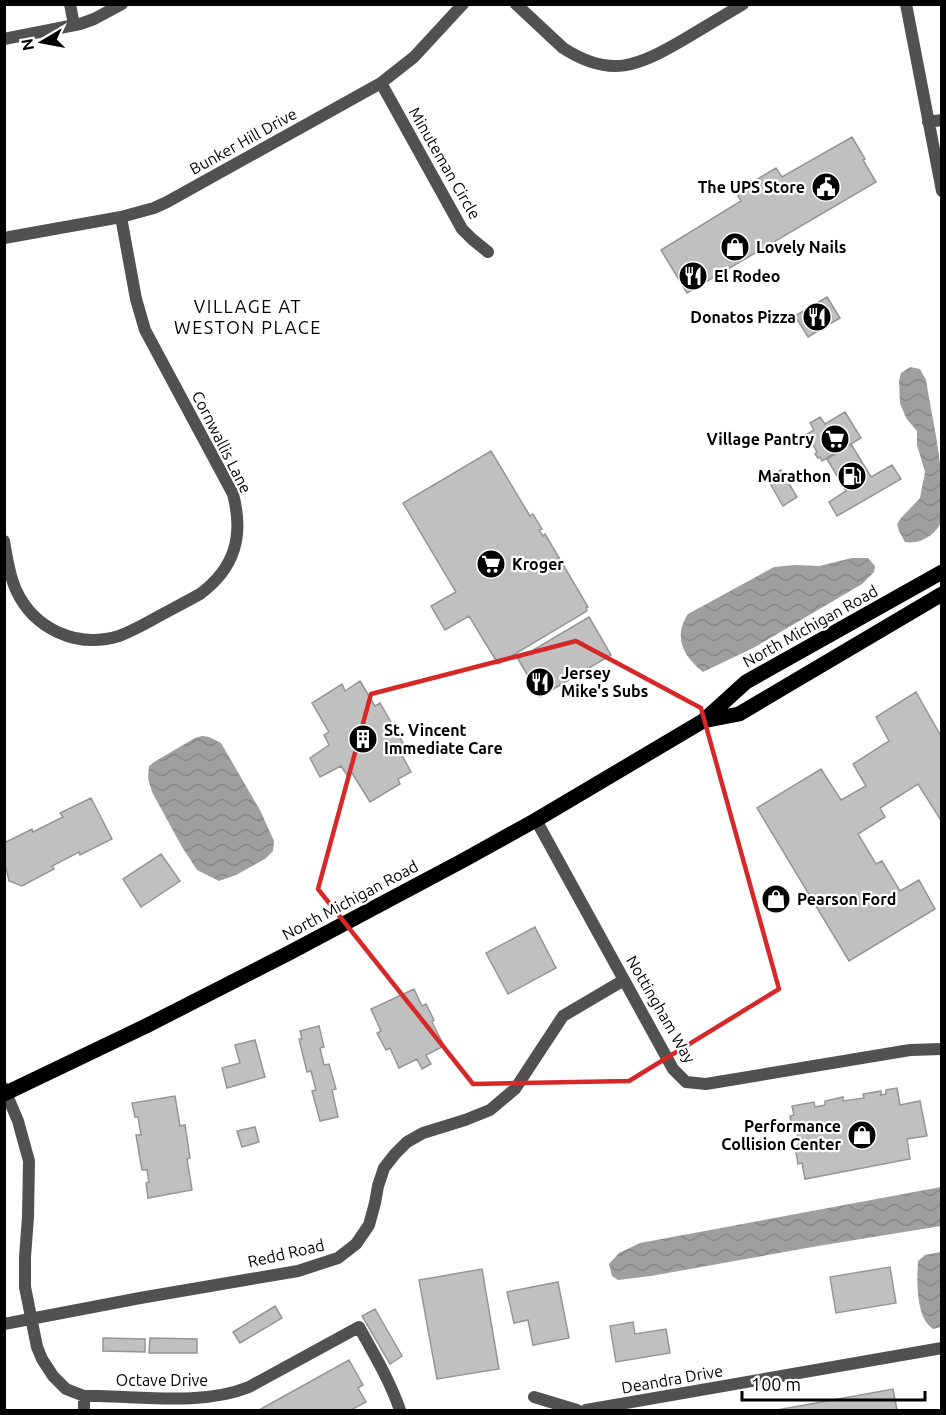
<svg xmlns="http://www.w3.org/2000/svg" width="946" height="1415" viewBox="0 0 946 1415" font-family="Ubuntu,sans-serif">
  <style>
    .water { fill: url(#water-waves) }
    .building { fill: #c0c0c0; stroke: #959595; stroke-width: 1.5 }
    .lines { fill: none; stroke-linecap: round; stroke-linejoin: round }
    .minor { stroke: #515151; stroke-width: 12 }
    .major { stroke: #000; stroke-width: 15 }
    .marked { fill: none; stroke: #d62828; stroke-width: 4.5; stroke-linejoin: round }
    .labels { text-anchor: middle; stroke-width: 4.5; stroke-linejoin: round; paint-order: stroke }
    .street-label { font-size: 16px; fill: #000; stroke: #fff }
    .poi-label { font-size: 16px; font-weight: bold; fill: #000; stroke: #fff; text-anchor: start }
    .neighbourhood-label { font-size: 18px; letter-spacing: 1.5px; fill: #000; stroke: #fff }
  </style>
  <defs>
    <pattern id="water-waves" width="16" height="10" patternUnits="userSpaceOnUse" patternTransform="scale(1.5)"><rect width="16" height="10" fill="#9f9f9f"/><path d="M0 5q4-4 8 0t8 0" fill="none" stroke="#878787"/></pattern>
  </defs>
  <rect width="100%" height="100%" fill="#fff"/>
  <path class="water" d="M910 367 920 369 926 380C932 418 942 457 942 496 942 503 943 512 942 519 938 534 920 545 905 542L899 531 897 524 901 518 920 498 925 472 917 445V431L906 418 900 403 899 381 901 373Z
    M852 558H868L875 566 874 572 862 584 755 647 703 672C683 656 673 637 688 614L774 567 795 565 819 566Z
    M202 736 209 737 221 743 260 810 274 841 273 851 265 859 236 875 219 881 197 870 182 847 152 792 148 778 149 766 154 762 195 738Z
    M941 1187V1226L818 1246 651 1276 618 1280 612 1276 609 1264 619 1253 640 1243Z
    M941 1252V1327L933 1329C915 1317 917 1279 918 1261L925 1255Z"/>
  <path class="building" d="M852 137 865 159 863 160 876 182 687 293 661 250 741 201 736 192 776 168 782 177Z
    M827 297 840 318 808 337 795 316Z
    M845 412 861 438 822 461 820 457 818 458 815 454 817 452 807 434 814 430 810 423 820 417 825 424Z
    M851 444 871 477 892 465 901 479 837 516 829 502 846 491 827 459Z
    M491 451 530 516 533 514 542 529 539 530 543 536 545 534 588 607 586 608 587 611 498 664 469 616 445 630 431 606 456 592 403 503Z
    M781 470 797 497 783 506 767 478Z
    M589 617 611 655 540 697 518 659Z
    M360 681 375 706 380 703 403 743 398 748 411 772 398 779 400 784 370 802 352 773 347 775 341 766 320 777 310 758 329 745 324 735 329 732 312 703 342 684 345 691Z
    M916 692 942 738V822L918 784 880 808 885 817 858 834 876 864 882 861 900 891 919 880 935 909 849 961 757 808 821 769 841 800 866 786 853 764 889 741 876 717Z
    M91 798 112 839 80 855 79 852 52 866 54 869 22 886 9 881 4 860V843L32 829 33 832 63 817 60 813Z
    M161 854 180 881 141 907 123 879Z
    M535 927 556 968 508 994 486 953Z
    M414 989 422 1006 426 1004 434 1020 432 1022 444 1046 426 1055 431 1064 422 1069 417 1059 399 1068 390 1048 386 1050 377 1033 381 1031 371 1009Z
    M319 1026 324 1047 320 1048 324 1065 329 1064 336 1089 332 1090 338 1117 320 1121 312 1091 316 1090 311 1071 307 1072 299 1039H302L300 1031Z
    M255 1040 265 1077 227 1088 222 1068 240 1063 235 1045Z
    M897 1088 900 1105 920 1101 927 1136 907 1139 910 1159 805 1179 802 1163 798 1164 795 1146 799 1145 797 1132 793 1133 790 1116 794 1115 792 1106 814 1102 815 1107 825 1105V1101L843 1097V1101L864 1098 863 1094 881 1091V1095L886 1094V1090Z
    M175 1096 180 1126 185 1125 190 1158 187 1159 192 1190 148 1198 146 1183 149 1182 147 1170H142L136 1135H141L138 1117H135L132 1103Z
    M255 1127 259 1142 242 1147 237 1131Z
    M890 1267 896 1303 836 1313 830 1277Z
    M482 1269 499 1369 437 1379 419 1280Z
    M558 1282 569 1338 533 1345 528 1320 514 1323 507 1292Z
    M275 1306 282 1318 240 1343 233 1332Z
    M375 1309 402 1356 390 1364 362 1316Z
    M633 1322 635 1334 666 1329 670 1353 616 1362 610 1326Z
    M103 1338 145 1339V1352L103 1351Z
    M150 1338 197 1339V1353H149Z
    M349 1360 363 1385 358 1388 366 1402 351 1410H259Z
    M893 1389 897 1410H777Z"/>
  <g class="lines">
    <path class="minor" d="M70 4 74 25
      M516 4 563 48C611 79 638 66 683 40 703 28 723 16 743 4
      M906 4 942 191
      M4 39 80 24 94 19 122 4
      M381 83 462 229 472 239 488 252
      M928 122 942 120
      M4 238 121 217 154 208 167 202 381 83 414 57 463 4
      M4 541C7 558 9 575 16 590 34 629 77 649 119 636 130 632 141 626 152 620 168 611 184 603 200 594 235 568 244 536 233 494L145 330 136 299 121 217
      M536 820 673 1069 686 1082 706 1084 910 1050 942 1049
      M4 1088 18 1121 29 1161 28 1217 25 1257V1287L37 1347 42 1359 53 1376 66 1389 84 1396H99C146 1397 205 1405 249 1387L359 1327C374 1354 390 1381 400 1410
      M4 1324 140 1298 298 1271 338 1258 356 1244 369 1225 375 1203 378 1186 384 1168 395 1154 407 1142 423 1133 465 1120 490 1110 515 1089 563 1016 624 980
      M84 1396V1410
      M534 1397 577 1410
      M586 1410 942 1348"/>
    <path class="major" d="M703 721 739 714 942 594
      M4 1094 146 1026 289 953 462 861 536 820 703 721 746 682 942 572"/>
  </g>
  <path class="marked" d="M576 641 701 708 779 989 629 1081 473 1084 318 889 371 694Z"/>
  <defs>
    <g id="civic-disc" transform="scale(1.5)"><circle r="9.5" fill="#000" stroke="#fff"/><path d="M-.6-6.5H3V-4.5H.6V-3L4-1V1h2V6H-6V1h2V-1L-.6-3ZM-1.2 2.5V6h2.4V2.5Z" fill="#fff"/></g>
    <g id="shop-disc" transform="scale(1.5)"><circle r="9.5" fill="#000" stroke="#fff"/><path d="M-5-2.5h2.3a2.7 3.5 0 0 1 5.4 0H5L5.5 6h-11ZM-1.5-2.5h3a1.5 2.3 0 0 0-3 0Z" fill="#fff"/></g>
    <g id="restaurant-disc" transform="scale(1.5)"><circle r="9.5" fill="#000" stroke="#fff"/><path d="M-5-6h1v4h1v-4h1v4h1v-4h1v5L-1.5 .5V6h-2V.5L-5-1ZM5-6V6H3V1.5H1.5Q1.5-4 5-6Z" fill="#fff"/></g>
    <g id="supermarket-disc" transform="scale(1.5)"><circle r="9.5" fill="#000" stroke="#fff"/><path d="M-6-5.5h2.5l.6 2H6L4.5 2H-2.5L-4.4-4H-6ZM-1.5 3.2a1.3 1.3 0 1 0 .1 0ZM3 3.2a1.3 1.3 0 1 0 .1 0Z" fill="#fff"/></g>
    <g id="fuel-disc" transform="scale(1.5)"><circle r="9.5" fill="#000" stroke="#fff"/><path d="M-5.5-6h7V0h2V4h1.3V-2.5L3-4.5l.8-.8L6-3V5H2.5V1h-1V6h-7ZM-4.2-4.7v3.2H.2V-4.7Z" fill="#fff"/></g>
    <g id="building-disc" transform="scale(1.5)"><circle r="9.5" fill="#000" stroke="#fff"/><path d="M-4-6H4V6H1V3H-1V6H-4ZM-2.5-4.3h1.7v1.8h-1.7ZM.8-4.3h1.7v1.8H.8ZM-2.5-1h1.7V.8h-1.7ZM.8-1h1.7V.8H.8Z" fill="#fff"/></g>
  </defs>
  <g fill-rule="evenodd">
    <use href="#civic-disc" x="826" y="187"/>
    <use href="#shop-disc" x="735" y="247"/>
    <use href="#restaurant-disc" x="693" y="276"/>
    <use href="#restaurant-disc" x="817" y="317"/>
    <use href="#supermarket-disc" x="835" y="439"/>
    <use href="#fuel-disc" x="852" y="476"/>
    <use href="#supermarket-disc" x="491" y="564"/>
    <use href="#restaurant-disc" x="540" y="682"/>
    <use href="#building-disc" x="363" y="739"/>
    <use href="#shop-disc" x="776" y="899"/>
    <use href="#shop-disc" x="862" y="1135"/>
  </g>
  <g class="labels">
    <g class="street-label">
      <text transform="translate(243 141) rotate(-29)" y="6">Bunker Hill Drive</text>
      <text transform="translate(445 163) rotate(60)" y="6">Minuteman Circle</text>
      <text transform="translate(222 442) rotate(63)" y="6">Cornwallis Lane</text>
      <text transform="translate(810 626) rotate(-29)" y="6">North Michigan Road</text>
      <text transform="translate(350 900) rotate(-28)" y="6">North Michigan Road</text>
      <text transform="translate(661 1009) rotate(60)" y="6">Nottingham Way</text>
      <text transform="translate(286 1253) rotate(-13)" y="6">Redd Road</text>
      <text transform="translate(672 1379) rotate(-10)" y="6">Deandra Drive</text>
      <text x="162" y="1386">Octave Drive</text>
    </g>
    <g class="poi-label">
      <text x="805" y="193" text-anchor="end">The UPS Store</text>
      <text x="756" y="253">Lovely Nails</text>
      <text x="714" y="282">El Rodeo</text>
      <text x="796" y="323" text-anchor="end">Donatos Pizza</text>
      <text x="814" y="445" text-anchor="end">Village Pantry</text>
      <text x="831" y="482" text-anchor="end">Marathon</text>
      <text x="512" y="570">Kroger</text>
      <text x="561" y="679">Jersey<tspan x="561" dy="18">Mike's Subs</tspan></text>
      <text x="384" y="736">St. Vincent<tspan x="384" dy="18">Immediate Care</tspan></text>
      <text x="797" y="905">Pearson Ford</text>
      <text x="841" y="1132" text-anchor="end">Performance<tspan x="841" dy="18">Collision Center</tspan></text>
    </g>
    <g class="neighbourhood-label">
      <text x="248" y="313">VILLAGE AT<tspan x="248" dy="21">WESTON PLACE</tspan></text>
    </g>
  </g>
  <rect width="946" height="1415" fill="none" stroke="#000000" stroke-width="12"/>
  <g transform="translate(42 42) rotate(260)" stroke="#ffffff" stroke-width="4.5" paint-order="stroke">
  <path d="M0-4.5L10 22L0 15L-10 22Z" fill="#000000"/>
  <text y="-9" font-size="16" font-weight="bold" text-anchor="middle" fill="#000000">N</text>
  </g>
  <path d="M742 1391v9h183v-9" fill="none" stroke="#000000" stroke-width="3"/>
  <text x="751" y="1391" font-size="18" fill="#000000" stroke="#ffffff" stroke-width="4.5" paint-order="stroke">100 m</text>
</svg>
